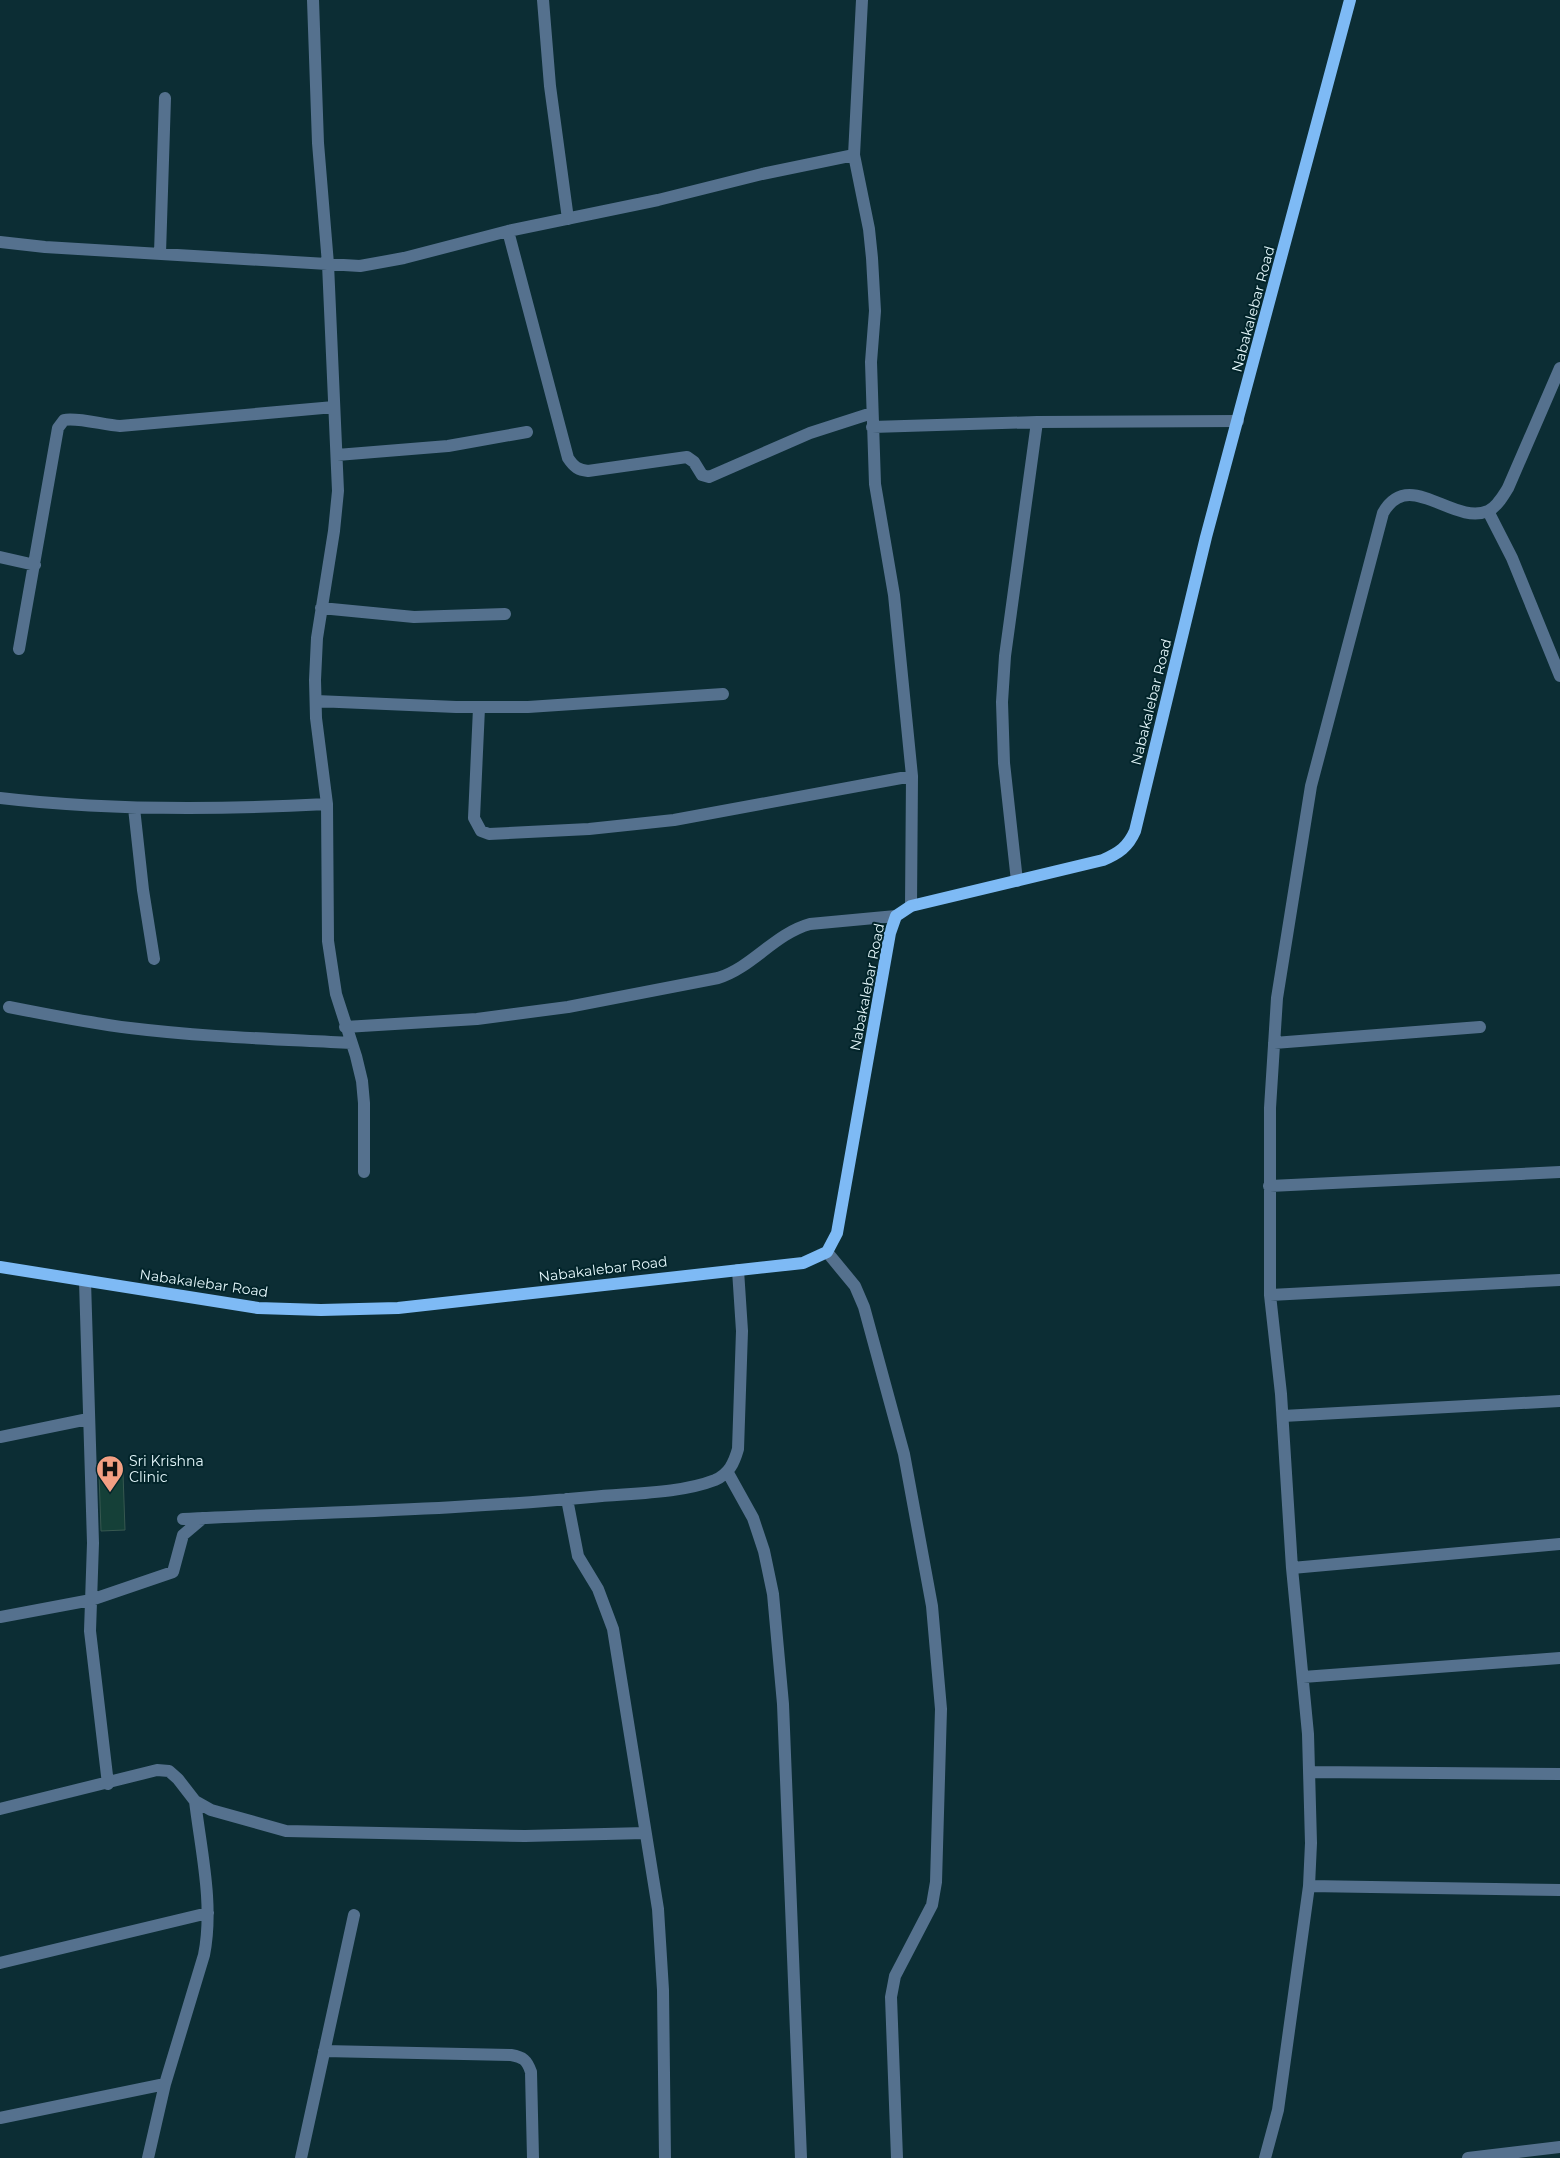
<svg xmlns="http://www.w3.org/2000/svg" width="1560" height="2158" viewBox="0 0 1560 2158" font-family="Montserrat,sans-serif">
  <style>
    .building { fill: #154038; stroke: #375850 }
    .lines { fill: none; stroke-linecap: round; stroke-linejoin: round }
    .minor { stroke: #55718e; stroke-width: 12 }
    .major { stroke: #7ebaf5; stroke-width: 12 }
    .labels { text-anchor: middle; stroke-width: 4; stroke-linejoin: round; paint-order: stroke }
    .street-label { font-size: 14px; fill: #e4f7fb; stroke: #02242a }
    .poi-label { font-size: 14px; fill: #e4f7fb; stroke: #02242a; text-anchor: start }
  </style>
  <rect width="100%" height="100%" fill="#0c2d34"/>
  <path class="building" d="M123 1473 125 1530 101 1531 99 1474Z"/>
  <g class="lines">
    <path class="minor" d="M313 0 318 143 328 264 338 491 334 531 317 638 315 680 316 718 327 804 328 941 336 994 356 1056 362 1081 364 1103V1172
      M543 0 550 86 568 219
      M862 0 854 155 869 229 872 258 875 311 871 362 875 484 894 595 912 776 911 906
      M508 231 568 458C574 467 578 470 588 471L687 457 694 462 702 475 709 477 810 433 872 413
      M0 242 45 247 360 266 404 258 508 231 658 200 762 174 854 155
      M160 253 165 98
      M872 427 1037 422 1238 421
      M337 455 448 446 527 432
      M1488 511 1512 558 1560 676
      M0 557 35 565
      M321 608 414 617 505 614
      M19 649 58 428 64 420C77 417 104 425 120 426L334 407
      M316 701 456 707H528L723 694
      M479 708 474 818 481 831 489 834 589 829 674 820 912 776
      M0 798C109 811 218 810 327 804
      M134 808 143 890 154 959
      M1017 881 1004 763 1002 702 1005 656 1037 422
      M9 1007C49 1015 89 1023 130 1028 203 1037 277 1039 351 1043
      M345 1027 477 1019 568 1007 718 978C753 967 774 934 810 924L896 916
      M1274 1043 1480 1027
      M1269 1186 1560 1172
      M827 1252 855 1286 864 1307 904 1454 932 1606 941 1709 936 1882 932 1905 895 1976 891 1997 897 2158
      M85 1281 93 1543 90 1631 108 1784
      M1270 1295 1560 1280
      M1283 1416 1560 1401
      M0 1437 88 1419
      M728 1473 753 1518 764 1551 773 1594 783 1704 801 2158
      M567 1499 578 1556 598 1589 613 1629 658 1909 663 1990 665 2158
      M183 1519C319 1512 456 1510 591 1497 629 1493 679 1494 715 1480 729 1474 734 1463 738 1449L742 1331 738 1270
      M1292 1568 1560 1544
      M0 1617 91 1600 173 1572 183 1535 203 1518
      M1303 1677 1560 1658
      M1309 1772 1560 1774
      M0 1809 157 1770 169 1771 178 1779 195 1801 211 1810 286 1831 525 1836 645 1833
      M1309 1886 1560 1890
      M0 1963 208 1913
      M324 2051 511 2055C523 2057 527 2060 531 2072L533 2158
      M0 2118 165 2084
      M148 2158 165 2084 204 1955C214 1905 201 1851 195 1801
      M301 2158 354 1915
      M1265 2158 1278 2110 1309 1886 1311 1843 1308 1734 1292 1568 1281 1394 1270 1295V1108L1277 998 1311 786 1383 513C1409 467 1453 526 1488 511 1497 507 1503 496 1508 488L1560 368
      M1468 2158 1560 2147"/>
    <path class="major" d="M0 1267 258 1308 321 1310 398 1308 803 1263 827 1252 837 1233 890 933 896 916 911 906 1103 860C1119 853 1128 847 1135 831L1206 537 1350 0"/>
  </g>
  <defs>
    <g id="hospital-pin" transform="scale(1.4375)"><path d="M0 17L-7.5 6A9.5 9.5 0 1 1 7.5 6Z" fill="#f39f83" stroke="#02242a"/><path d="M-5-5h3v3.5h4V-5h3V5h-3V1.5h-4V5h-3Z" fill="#111"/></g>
  </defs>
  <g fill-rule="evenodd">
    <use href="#hospital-pin" x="110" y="1469"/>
  </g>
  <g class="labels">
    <g class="street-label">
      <text transform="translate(1253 309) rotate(-75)" y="5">Nabakalebar Road</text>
      <text transform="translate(1151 702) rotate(-76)" y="5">Nabakalebar Road</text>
      <text transform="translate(867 987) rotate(-79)" y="5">Nabakalebar Road</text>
      <text transform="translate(603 1269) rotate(-7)" y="5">Nabakalebar Road</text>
      <text transform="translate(204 1283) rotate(8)" y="5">Nabakalebar Road</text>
    </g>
    <g class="poi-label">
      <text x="129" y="1466">Sri Krishna<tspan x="129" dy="16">Clinic</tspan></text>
    </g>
  </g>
</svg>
